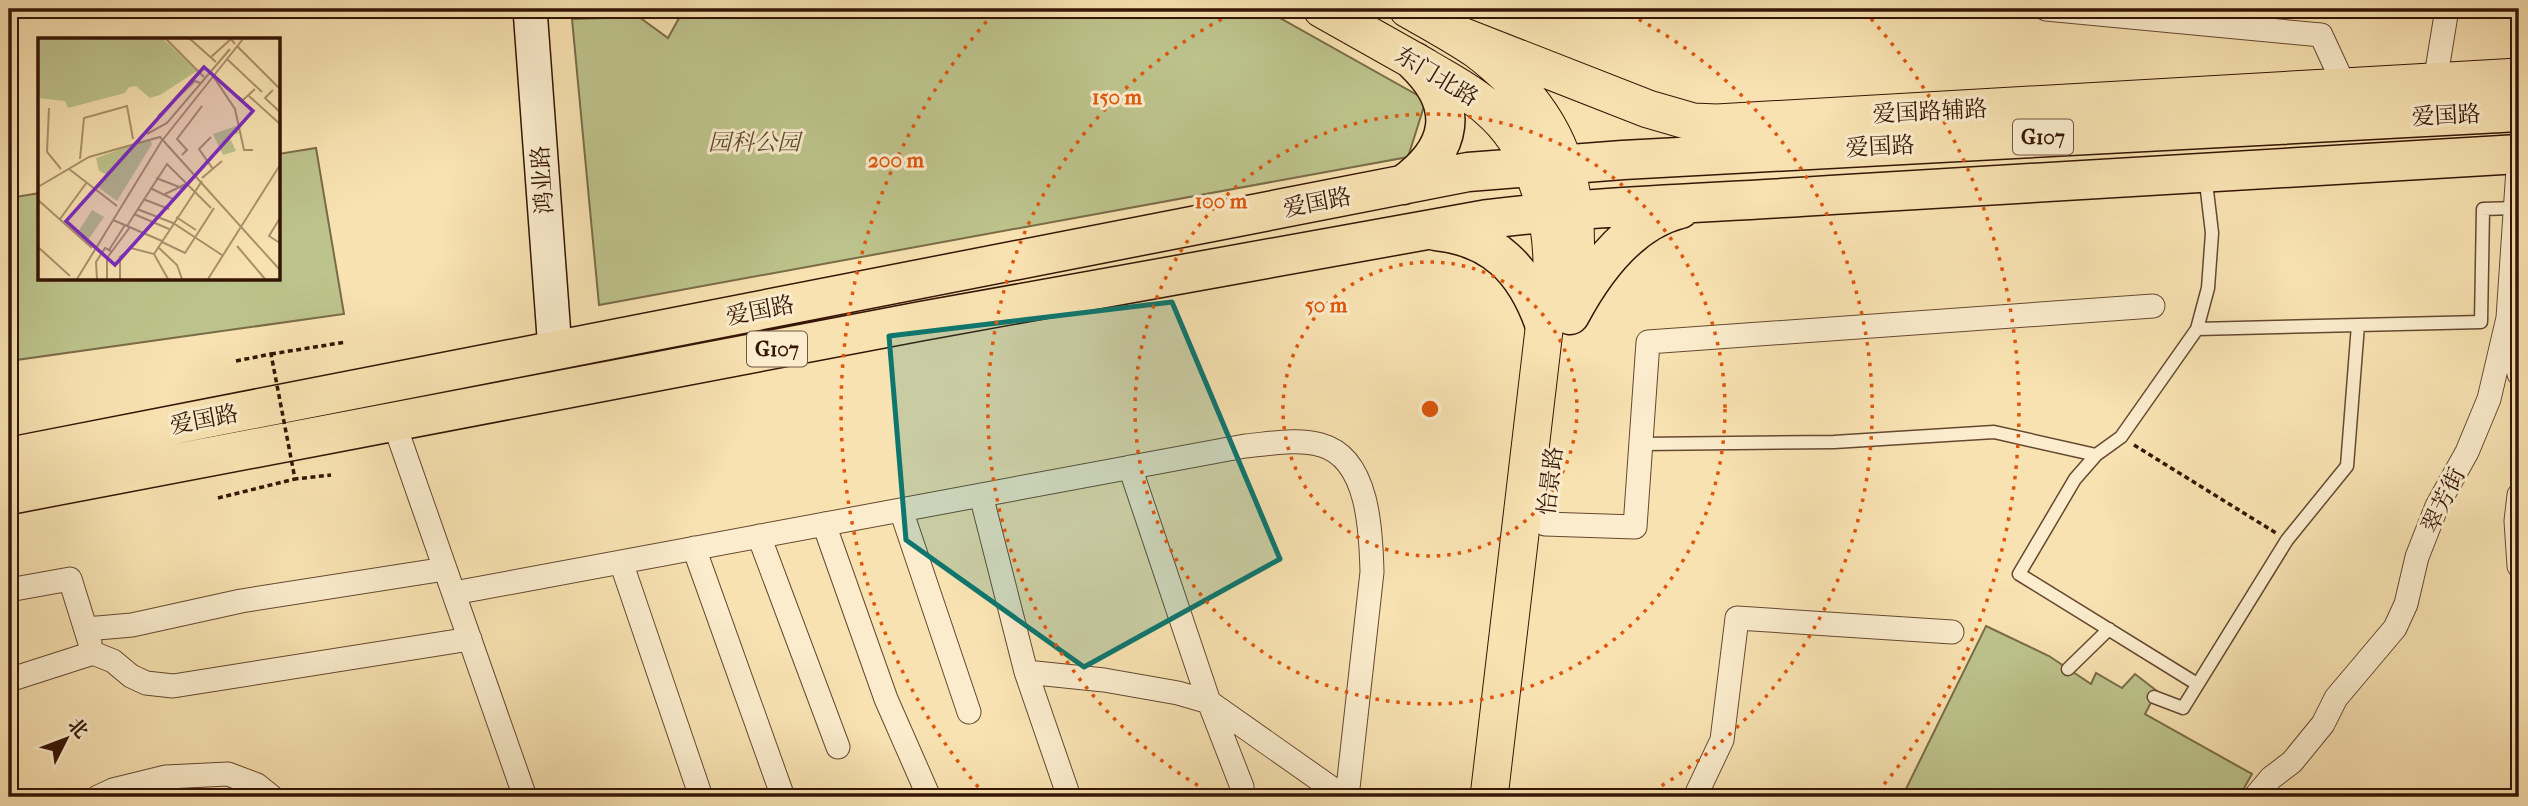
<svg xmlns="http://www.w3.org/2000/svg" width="2528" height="806" viewBox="0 0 2528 806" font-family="'IM FELL French Canon','Noto Serif SC',serif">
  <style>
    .green { fill: #bdc38c; stroke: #7a6c48; stroke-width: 2 }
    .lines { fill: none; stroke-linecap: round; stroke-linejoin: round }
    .lane-casing { stroke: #664830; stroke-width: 15 }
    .street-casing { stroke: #664830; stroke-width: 25 }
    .secondary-casing { stroke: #361505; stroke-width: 36 }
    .primary-casing { stroke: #361505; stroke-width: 39 }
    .highway-casing { stroke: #361505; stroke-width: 41 }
    .path { stroke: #361505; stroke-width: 3.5; stroke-dasharray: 5 3.5; stroke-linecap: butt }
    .lane { stroke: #faeccc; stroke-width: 12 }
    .street { stroke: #faeccc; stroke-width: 23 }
    .secondary { stroke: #faeccc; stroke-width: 33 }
    .primary { stroke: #f8e2b1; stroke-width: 37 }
    .highway { stroke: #f8e2b1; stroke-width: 38 }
    .path-bridge { stroke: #361505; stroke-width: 3.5; stroke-dasharray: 5 3.5; stroke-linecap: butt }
    .marked { fill: #0f766e; fill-opacity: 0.2; stroke: #0f766e; stroke-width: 5; stroke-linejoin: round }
    .ring { fill: none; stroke: #df560c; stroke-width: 3.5; stroke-dasharray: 3.5 7 }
    .labels { text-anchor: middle; stroke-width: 6; stroke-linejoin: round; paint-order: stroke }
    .shield { fill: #faeccc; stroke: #715641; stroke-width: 2 }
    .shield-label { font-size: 21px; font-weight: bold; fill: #361505 }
    .street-label { font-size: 23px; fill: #361505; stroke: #faeccc }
    .park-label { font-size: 23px; font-style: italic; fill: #5e492e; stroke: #faeccc }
    .inset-road { fill: none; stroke: #aa906c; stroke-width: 2 }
    .view { fill: #7b2cbf; fill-opacity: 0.15; stroke: #7b2cbf; stroke-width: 3.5 }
    .inset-edge { fill: none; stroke: #361505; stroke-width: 3.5 }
    .centre { fill: #df560c; stroke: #faeccc; stroke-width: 3.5 }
    .ring-label { font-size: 21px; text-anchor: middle; font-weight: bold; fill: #df560c; stroke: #faeccc; stroke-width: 6; stroke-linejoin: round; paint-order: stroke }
  </style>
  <rect width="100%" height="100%" fill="#f8e2b1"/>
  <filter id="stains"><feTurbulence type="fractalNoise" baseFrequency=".00286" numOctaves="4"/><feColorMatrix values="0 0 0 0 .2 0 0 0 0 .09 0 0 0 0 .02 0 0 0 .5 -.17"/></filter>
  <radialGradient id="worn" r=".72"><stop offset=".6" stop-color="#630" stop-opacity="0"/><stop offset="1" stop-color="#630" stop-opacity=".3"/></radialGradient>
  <path class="green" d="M684 9H1264L1426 100 1408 157 599 305 572 19 639 17 668 38Z
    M316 148 344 314 9 361V198L40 193V278H278V154Z
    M1986 626 2049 656 2091 684 2096 673 2122 688 2135 674 2157 691 2145 714 2252 774 2239 797H2118L2103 789 2098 797H1902Z"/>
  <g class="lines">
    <g class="lane-casing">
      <path id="lane" d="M2197 329 2481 322 2483 209 2515 208
        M1641 444 1834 442 1994 432 2096 455
        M2068 669 2109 629
        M2197 684 2019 574 2075 479 2096 455 2121 437 2197 329 2208 288 2212 233 2205 174
        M2154 697 2183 708 2287 540 2347 466 2358 325"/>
    </g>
    <g class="street-casing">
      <path id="street" d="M2046 9 2321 35 2345 87
        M2435 82 2447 9
        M2509 325 2519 374
        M394 423 525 797
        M1130 467 1209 702 1242 787
        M981 495 1026 672 1069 797
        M2519 495 2516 521 2519 566
        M901 510 969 712
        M824 524 886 699 929 797
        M1545 524 1635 527 1648 342 2153 306
        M759 536 838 747
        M694 548 783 797
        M621 562 701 797
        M9 590 70 579 90 643
        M454 593 1245 446C1269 444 1298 438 1321 445 1369 458 1371 532 1372 572L1347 797
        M86 629 132 625 241 601 445 569
        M1026 672 1104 680 1178 693 1209 702 1344 797
        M9 680 93 653 113 661 131 676 146 683 173 686 470 639
        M98 797 113 790 166 777 228 774 257 785 272 797
        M1695 797 1722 740 1737 618 1952 632
        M2255 797 2271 778 2292 762 2323 724 2336 698 2395 628 2406 604 2417 557 2437 506 2467 452 2489 399 2508 318 2519 154"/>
    </g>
    <g class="secondary-casing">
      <path id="secondary" d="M530 9 555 350"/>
    </g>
    <g class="primary-casing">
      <path id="primary" d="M1322 9C1356 28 1391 48 1425 67 1446 80 1469 91 1488 108 1531 144 1551 207 1552 262L1489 797
        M1408 9C1431 22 1455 35 1477 50 1562 114 1584 186 1573 289
        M1441 28 1648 109 1693 122 1717 123 2519 77"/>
    </g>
    <g class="highway-casing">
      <path id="highway" d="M1403 185C1453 149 1461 106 1415 62
        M1436 231C1494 237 1525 270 1544 323
        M1570 315C1593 272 1629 222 1680 209
        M9 457 1468 172 1623 160 2519 112
        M9 495 922 321 1488 219C1602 205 1717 203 1831 195 2061 180 2290 166 2519 154"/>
    </g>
    <path class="path" d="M271 354 346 342
      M2134 445 2276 533
      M218 498 295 479
      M2350 797 2351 795"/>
    <use href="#lane" class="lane"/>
    <use href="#street" class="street"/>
    <use href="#secondary" class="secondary"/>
    <use href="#primary" class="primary"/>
    <use href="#highway" class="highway"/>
    <path class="path-bridge" d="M236 361 271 354 295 479 331 475"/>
  </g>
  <path class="marked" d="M1172 302 1280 559 1084 667 906 540 889 336Z"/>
  <g class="ring">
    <circle cx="1430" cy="409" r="147"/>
    <circle cx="1430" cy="409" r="295"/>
    <path d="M1216 796A442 442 0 0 1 1240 10M1620 10A442 442 0 0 1 1644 796"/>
    <path d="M985 795A589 589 0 0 1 996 11M1864 11A589 589 0 0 1 1875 795"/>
  </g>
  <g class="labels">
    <g class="shield">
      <rect x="2013" y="119.5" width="60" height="35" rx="5"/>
      <rect x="747" y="331.5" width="60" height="35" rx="5"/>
    </g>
    <g class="shield-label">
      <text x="2043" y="144">G107</text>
      <text x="777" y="356">G107</text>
    </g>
    <g class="street-label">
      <text transform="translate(1437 76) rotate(31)" y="8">东门北路</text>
      <text transform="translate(1930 111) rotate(-3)" y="8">爱国路辅路</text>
      <text transform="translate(2446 115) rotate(-3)" y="8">爱国路</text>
      <text transform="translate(1880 146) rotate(-3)" y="8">爱国路</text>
      <text transform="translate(542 180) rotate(-94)" y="8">鸿业路</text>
      <text transform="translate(1317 202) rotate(-11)" y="8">爱国路</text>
      <text transform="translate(760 310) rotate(-11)" y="8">爱国路</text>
      <text transform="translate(204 419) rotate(-11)" y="8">爱国路</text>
      <text transform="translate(1550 481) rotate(-83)" y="8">怡景路</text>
      <text transform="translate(2443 500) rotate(-64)" y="8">翠芳街</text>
    </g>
    <g class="park-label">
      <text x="754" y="150">园科公园</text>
    </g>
  </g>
  <g transform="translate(38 38)">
    <rect width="242" height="242" fill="#f8e2b1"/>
    <path d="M0 1H125L159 33 122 57 112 60 98 48 91 49 87 55 30 70 27 63 0 60ZM198 88 201 95 191 98 198 113 185 117 175 96ZM112 101 114 106 79 163 60 149 68 136 61 133 58 120ZM54 172 66 179 50 202 40 194Z" fill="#bdc38c"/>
    <path class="inset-road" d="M128 1 166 39M152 1 178 24M199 8 242 51M173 19 193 1 197 6M189 21 224 54M175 38 197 71 206 112H215M187 49 205 62 217 51M235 52 227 60 242 74M211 58 242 86M11 70 9 114 23 131M120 78 157 43 162 45M109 96 129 85 192 11M173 99 161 111 175 131M144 117 149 112 139 101 164 68M42 121 46 80 89 68 95 101M31 131 79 168M118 140 144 150M164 140 184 123M0 149 51 119 122 99 242 232M112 150 135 161M125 157 150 145M105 161 131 171M0 162 54 210M99 171 135 185 184 217M96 176 131 191M138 179 158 192M242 180 231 198 242 205M22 181 49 144M75 182 124 203M89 188 129 126 173 170M124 204 147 215 176 170M199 208 227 241M0 209 32 238M121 210 139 227 144 241M71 212 87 187M116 216 164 143M39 241 123 104 205 1M59 241 58 224 67 210 73 213M69 241V220L92 189M82 241V219L93 210 116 216 130 241M170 241 242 127"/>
    <path class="view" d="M166 29 215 73 77 227 28 183Z"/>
    <rect width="242" height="242" class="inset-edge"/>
  </g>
  <circle cx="1430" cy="409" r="10" class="centre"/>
  <g class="ring-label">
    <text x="1117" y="104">150 m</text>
    <text x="896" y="167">200 m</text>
    <text x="1221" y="208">100 m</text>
    <text x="1326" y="312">50 m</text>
  </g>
  <rect width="2528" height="806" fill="none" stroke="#f8e2b1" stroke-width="35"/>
  <rect x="10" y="10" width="2507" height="785" fill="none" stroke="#361505" stroke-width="3.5"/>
  <rect x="18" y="18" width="2493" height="771" fill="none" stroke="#361505" stroke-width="2"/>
  <g transform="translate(66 739) rotate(48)" stroke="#faeccc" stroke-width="5" paint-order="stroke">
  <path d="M0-5L12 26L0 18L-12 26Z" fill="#361505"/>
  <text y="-10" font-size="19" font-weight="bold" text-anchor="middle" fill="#361505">北</text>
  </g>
  <rect width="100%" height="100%" filter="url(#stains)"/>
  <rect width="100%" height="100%" fill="url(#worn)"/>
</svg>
